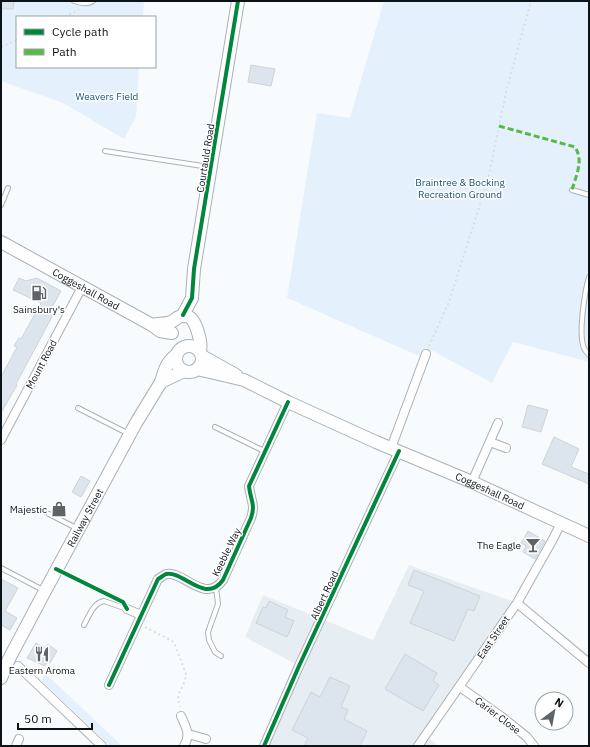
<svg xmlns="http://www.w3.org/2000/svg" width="590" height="747" viewBox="0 0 590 747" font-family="'IBM Plex Sans',sans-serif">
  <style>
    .built { fill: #e6edf3 }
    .green { fill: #e4f1fc }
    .building { fill: #dce5ed; stroke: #cfd3d8 }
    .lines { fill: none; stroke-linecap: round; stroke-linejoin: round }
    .lane-casing { stroke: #acb0b4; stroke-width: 6 }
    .street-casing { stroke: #acb0b4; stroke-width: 10 }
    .secondary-casing { stroke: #acb0b4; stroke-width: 14 }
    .path { stroke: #dcddde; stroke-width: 2; stroke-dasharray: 2 3; stroke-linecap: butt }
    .lane { stroke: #fefeff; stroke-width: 4 }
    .street { stroke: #fefeff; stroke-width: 8 }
    .secondary { stroke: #fefeff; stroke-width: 12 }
    .quiet { stroke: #58b947; stroke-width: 3; stroke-dasharray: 6 3; stroke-linecap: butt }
    .cycleway-casing { stroke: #fff; stroke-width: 6 }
    .cycleway { stroke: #00873e; stroke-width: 4 }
    .labels { text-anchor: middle; stroke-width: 3; stroke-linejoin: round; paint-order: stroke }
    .park-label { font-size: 10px; fill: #15507a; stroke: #fff }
    .street-label { font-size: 10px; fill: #0c1318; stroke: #fff }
    .poi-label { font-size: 10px; fill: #0c1318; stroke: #fff }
  </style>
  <rect width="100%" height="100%" fill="#f8fbfd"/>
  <path class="built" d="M409 565 517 603 494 635 428 738 439 746H261L299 666 245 637 263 595 373 640Z"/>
  <path class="green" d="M1 1H144L143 17H17V67H139L136 117 124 139 63 103 1 81Z
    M384 1H589V362L513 342 492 383 433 351 419 356 287 298 317 113 350 118Z
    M46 674 118 742 122 746H110L42 681V678Z"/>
  <path class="building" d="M1 1H14L13 9H1Z
    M251 65 275 69 271 86 248 82Z
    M19 278 26 281 37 278 61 291 49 313 53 315 16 384 17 385 1 413V377L17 347 14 346 19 338 21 339 41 303 13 290Z
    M528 405 548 410 541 432 522 427Z
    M554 437 579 449 571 467 589 474V484L542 464Z
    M81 476 90 481 81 497 72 492Z
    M528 531 545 541 535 559 523 552 526 546 521 543Z
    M414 570 480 596 474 611 468 609 454 641 410 623 424 591 408 585Z
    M1 579 18 588 5 611 17 618 10 630 1 625Z
    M269 601 288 610 285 617 294 621 287 637 256 623 263 607 266 608Z
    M36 643 45 648 48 644 57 651 50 663 47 662 45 666 27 658Z
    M405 654 437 673 433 681 439 685 423 711 385 689Z
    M330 677 350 686 341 707 348 710 344 719 367 731 360 746H304L308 738 292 730 311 692 320 697Z"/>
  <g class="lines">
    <g class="lane-casing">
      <path id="lane" d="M74 1C80 3 88 5 93 1
        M105 151 209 167
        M572 190 589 195
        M1 205 8 188
        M589 277C585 291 577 338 585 350 586 352 588 353 589 355
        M78 408 129 434
        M215 427 264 451
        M49 514 78 529
        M1 568 43 590
        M216 587 218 604 208 632 209 640 215 652 221 656
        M84 625C89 616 93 603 104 601L127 609"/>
    </g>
    <g class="street-casing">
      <path id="street" d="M1 440 82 287
        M490 442 506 448
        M391 448 426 354
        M472 482 498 423
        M517 603 589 663
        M127 609 141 615
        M18 666 102 746
        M109 685 158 579C160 578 164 575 166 574 183 570 205 605 223 580L251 518C256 504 250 499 249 486L288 402
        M460 687 502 717 527 737 534 746
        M181 716C186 727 191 735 184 746
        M188 734 206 739
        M16 746 19 739
        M264 746 299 666 399 451
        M418 746 517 603 553 539 561 523"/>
    </g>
    <g class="secondary-casing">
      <g id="secondary">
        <path id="s1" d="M1 242 152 325 160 331 172 333"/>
        <path d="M183 315 192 298 194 269 238 1"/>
        <path d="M152 325C159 323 166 324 171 322 174 321 176 318 179 317 189 312 194 321 197 329 199 337 202 342 200 351"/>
        <circle cx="189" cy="359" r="13"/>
        <path d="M202 356 236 375"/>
        <path id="s2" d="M197 369 244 380 288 402 376 442 472 482 589 536"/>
        <path d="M161 382C164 372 166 363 175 356"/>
        <path id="s3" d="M1 678 9 659 45 591 136 423 161 382 184 371"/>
      </g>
    </g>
    <path class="path" d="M65 17 79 9
      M1 47 17 40
      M429 346 449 302 488 179 507 88 531 1
      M145 627 172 641 175 645 186 674C185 689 174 691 180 707"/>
    <use href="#lane" class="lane"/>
    <use href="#street" class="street"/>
    <use href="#secondary" class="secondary"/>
    <path class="quiet" d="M499 126 575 147C584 161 576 175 572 190"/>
    <g class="cycleway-casing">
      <path id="cycleway" d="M183 315 192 298 194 269 238 1
        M56 569 123 602 127 609
        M109 685 158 579C160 578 164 575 166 574 183 570 205 605 223 580L251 518C256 504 250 499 249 486L288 402
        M264 746 299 666 399 451"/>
    </g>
    <use href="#cycleway" class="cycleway"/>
  </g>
  <defs>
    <g id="fuel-bare" transform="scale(1.2)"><path d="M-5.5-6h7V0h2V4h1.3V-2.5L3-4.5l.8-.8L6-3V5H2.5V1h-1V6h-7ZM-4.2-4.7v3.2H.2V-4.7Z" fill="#5f6468" stroke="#fff" stroke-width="2.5" paint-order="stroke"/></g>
    <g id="shop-bare" transform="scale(1.2)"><path d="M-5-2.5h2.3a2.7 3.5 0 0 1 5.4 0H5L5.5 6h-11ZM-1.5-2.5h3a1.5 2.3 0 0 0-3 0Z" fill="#5f6468" stroke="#fff" stroke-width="2.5" paint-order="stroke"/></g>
    <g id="bar-bare" transform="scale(1.2)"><path d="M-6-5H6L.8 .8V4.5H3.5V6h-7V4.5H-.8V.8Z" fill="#5f6468" stroke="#fff" stroke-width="2.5" paint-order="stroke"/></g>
    <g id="restaurant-bare" transform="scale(1.2)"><path d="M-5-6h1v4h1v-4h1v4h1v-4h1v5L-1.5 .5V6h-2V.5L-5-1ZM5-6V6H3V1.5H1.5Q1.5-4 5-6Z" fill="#5f6468" stroke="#fff" stroke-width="2.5" paint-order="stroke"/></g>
  </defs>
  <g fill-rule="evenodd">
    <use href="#fuel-bare" x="39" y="293"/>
    <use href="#shop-bare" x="59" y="509"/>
    <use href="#bar-bare" x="533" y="545"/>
    <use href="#restaurant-bare" x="42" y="654"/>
  </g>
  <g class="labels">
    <g class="park-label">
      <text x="107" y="100">Weavers Field</text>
      <text x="460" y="186">Braintree &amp; Bocking<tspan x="460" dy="12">Recreation Ground</tspan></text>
    </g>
    <g class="street-label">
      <text transform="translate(205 158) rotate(-81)" y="4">Courtauld Road</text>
      <text dy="4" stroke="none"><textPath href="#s1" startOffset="97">Coggeshall Road</textPath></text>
      <text transform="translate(41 364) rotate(-62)" y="4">Mount Road</text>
      <text dy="4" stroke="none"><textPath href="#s2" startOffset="318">Coggeshall Road</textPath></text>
      <text dy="4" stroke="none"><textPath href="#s3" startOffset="181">Railway Street</textPath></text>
      <text transform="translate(226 552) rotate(-64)" y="4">Keeble Way</text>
      <text transform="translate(324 595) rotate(-65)" y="4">Albert Road</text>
      <text transform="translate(493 637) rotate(-56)" y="4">East Street</text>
      <text transform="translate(498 715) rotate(37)" y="4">Carier Close</text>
    </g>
    <g class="poi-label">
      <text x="39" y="313">Sainsbury's</text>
      <text x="47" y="513" text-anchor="end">Majestic</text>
      <text x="521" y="549" text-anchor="end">The Eagle</text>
      <text x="42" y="674">Eastern Aroma</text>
    </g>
  </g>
  <rect width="590" height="747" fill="none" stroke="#0c1318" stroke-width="4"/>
  <rect x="16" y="16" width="140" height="52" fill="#ffffff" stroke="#9ea1a3"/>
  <rect x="24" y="29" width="20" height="6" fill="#00873e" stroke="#9ea1a3"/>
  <text x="52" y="36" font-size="12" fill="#0c1318">Cycle path</text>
  <rect x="24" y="49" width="20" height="6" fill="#58b947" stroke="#9ea1a3"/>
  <text x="52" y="56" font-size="12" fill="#0c1318">Path</text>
  <g transform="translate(554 711) rotate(32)"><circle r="19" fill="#ffffff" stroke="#9ea1a3"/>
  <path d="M0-3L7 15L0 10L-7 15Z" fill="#5f6468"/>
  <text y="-6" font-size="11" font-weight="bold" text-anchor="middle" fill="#0c1318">N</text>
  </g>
  <path d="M18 723v6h74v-6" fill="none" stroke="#0c1318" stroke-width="2"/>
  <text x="24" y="723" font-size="12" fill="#0c1318" stroke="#ffffff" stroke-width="3" paint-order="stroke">50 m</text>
</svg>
